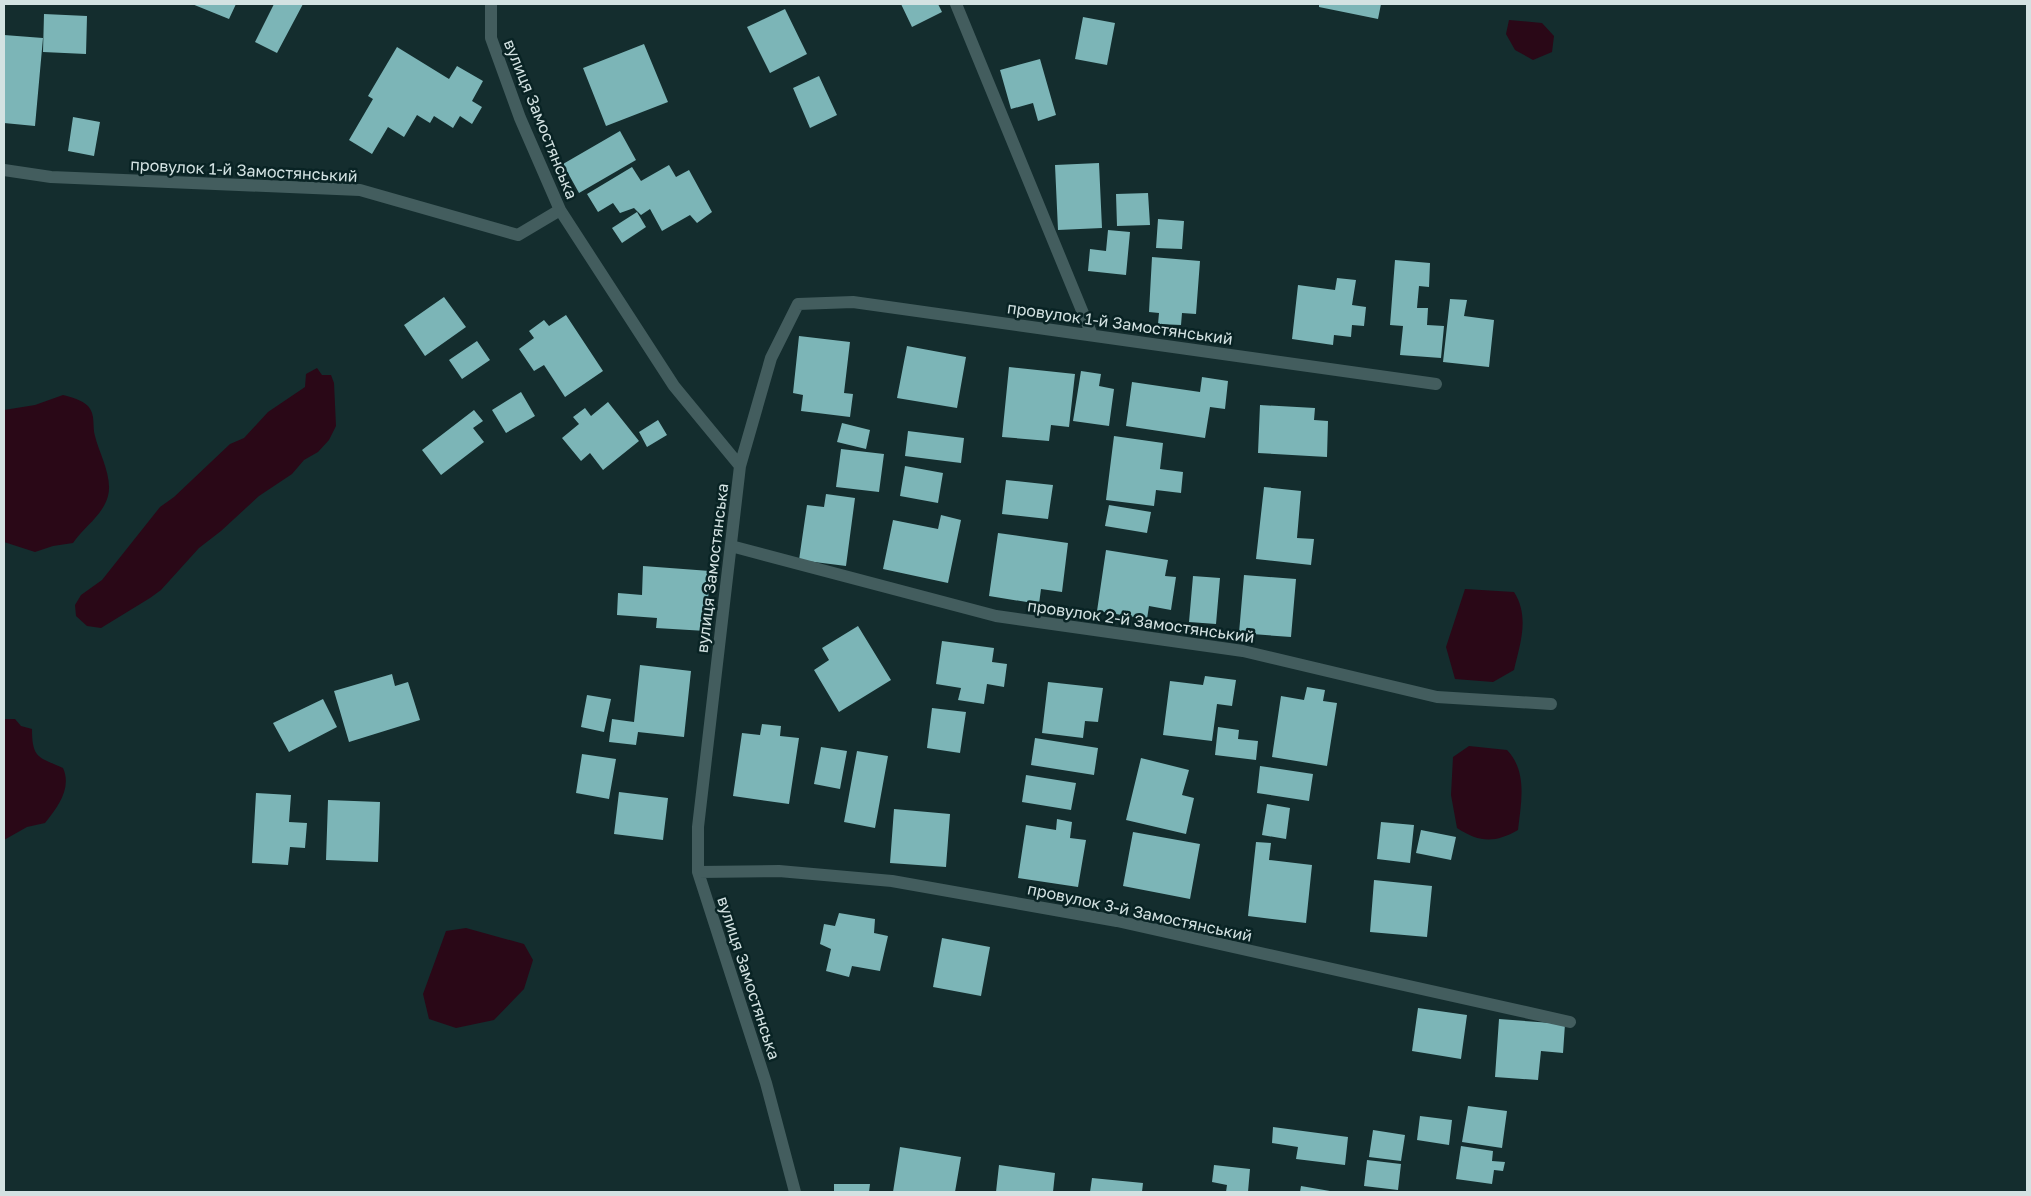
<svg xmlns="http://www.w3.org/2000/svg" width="2031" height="1196" viewBox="0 0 2031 1196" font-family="'Golos Text',sans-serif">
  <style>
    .water { fill: #2a0817 }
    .building { fill: #7cb5b7 }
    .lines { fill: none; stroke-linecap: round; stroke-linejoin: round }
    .minor { stroke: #435d5e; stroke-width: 12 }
    .labels { text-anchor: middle; stroke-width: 5; stroke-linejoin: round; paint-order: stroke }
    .street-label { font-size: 16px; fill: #d3e2e2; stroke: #092324 }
  </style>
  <rect width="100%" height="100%" fill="#142d2e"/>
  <path class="water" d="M1509 20 1542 23 1554 36 1552 52 1533 60 1515 50 1506 34Z
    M317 368 322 375H331L334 383 336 426 329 440 318 452 304 460 292 474 259 496 221 531 199 548 161 590 150 598 101 628 87 626 76 616 75 605 81 595 102 580 160 507 174 497 230 444 244 438 268 412 305 387 306 374Z
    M63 395C71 397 82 400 88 406 96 415 92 426 95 436 99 453 113 477 108 496 103 515 84 527 73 543L53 546 35 552 4 542V410L35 405Z
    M1465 589 1514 592C1530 617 1520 644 1514 670L1493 682 1455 679 1446 647Z
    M4 719H15L21 726 32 729C32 759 39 757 63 768 72 788 58 807 45 823L27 827 4 840Z
    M1469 746 1507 750C1528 772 1521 803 1518 830 1495 843 1480 843 1457 828L1451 795 1453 757Z
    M466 928 524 944 533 960 524 989 494 1020 456 1028 429 1019 423 994 446 931Z"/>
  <path class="building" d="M192 4H236L229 19Z
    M274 4H303L277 53 255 42Z
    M901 4H938L942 12 912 27Z
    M1319 4H1381L1378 19 1319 7Z
    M785 9 807 54 770 73 747 27Z
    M44 14 87 16 86 54 43 52Z
    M1083 17 1115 23 1107 65 1075 59Z
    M4 35 43 38 35 126 4 123Z
    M644 44 668 102 606 126 583 68Z
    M397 47 449 79 457 66 483 81 472 101 482 107 472 124 460 116 453 128 434 116 430 123 417 115 404 137 388 127 372 154 349 140 373 99 368 96Z
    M1040 59 1056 115 1038 121 1033 103 1011 109 1000 70Z
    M819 76 837 115 810 128 793 88Z
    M73 117 100 122 94 156 68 151Z
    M620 131 636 160 579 193 563 164Z
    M1099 163 1102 228 1058 230 1055 165Z
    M669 165 676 177 689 170 712 212 697 223 690 215 662 231 650 209 641 215 634 208 620 213 613 203 598 212 587 194 632 167 641 181Z
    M1148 193 1150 225 1117 226 1116 194Z
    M637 212 646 227 622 243 612 228Z
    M1158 219 1184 221 1182 249 1156 248Z
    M1108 230 1130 232 1126 275 1088 271 1090 249 1106 251Z
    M1152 257 1200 261 1196 314 1182 313 1181 325 1158 324 1159 313 1149 312Z
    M1395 260 1430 263 1429 287 1419 286 1417 308H1428L1427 325 1444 326 1441 358 1400 355 1403 326 1390 325Z
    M1337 278 1356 280 1352 305 1366 307 1364 326 1352 325 1351 337 1334 335 1333 345 1292 339 1298 285 1335 290Z
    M444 297 466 327 425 356 404 325Z
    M1450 299 1467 300 1464 316 1494 320 1489 367 1443 362Z
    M566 315 603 371 565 397 544 365 534 371 519 349 534 338 529 331 544 320 549 326Z
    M799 336 850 342 844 393 853 394 850 417 801 411 803 395 793 393Z
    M477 341 490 360 462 379 449 360Z
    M907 346 966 357 957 408 897 398Z
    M1009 367 1075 374 1069 427 1051 425 1049 441 1002 437Z
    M1081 371 1101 374 1099 386 1114 389 1109 426 1073 421Z
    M1202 377 1228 381 1225 409 1210 407 1205 438 1126 426 1132 382 1200 392Z
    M521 392 535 416 506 433 492 410Z
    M608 402 639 441 603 470 590 453 581 461 562 438 579 424 573 417 585 408 591 416Z
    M1260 405 1315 408 1314 420 1328 421 1327 457 1258 453Z
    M474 410 483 421 473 428 484 442 441 475 422 450Z
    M658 420 667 435 647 447 639 432Z
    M842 423 870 430 866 449 837 442Z
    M908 431 964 438 961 463 905 456Z
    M1114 436 1163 443 1160 469 1183 472 1181 493 1156 490 1154 506 1106 500Z
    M841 449 884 454 879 492 836 487Z
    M905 466 943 473 938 503 900 496Z
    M1006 480 1053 485 1048 519 1002 514Z
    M1264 487 1301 491 1297 538 1314 539 1311 565 1256 559Z
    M826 494 855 498 846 566 799 560 807 505 824 507Z
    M1109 505 1151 512 1147 533 1105 526Z
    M941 515 961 520 948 583 883 569 893 520 938 529Z
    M998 533 1068 543 1062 592 1041 589 1039 604 989 596Z
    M1106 550 1168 560 1165 576 1176 577 1171 610 1149 606 1147 619 1097 611Z
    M643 566 710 571 706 631 656 628 657 618 617 615 618 593 642 595Z
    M1244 575 1296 579 1291 637 1239 633Z
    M1193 576 1220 578 1216 624 1189 622Z
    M858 626 891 680 839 712 814 670 829 660 822 648Z
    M942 641 994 648 992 662 1007 664 1004 687 987 684 984 704 958 700 961 688 936 684Z
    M640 665 691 671 684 737 638 732 636 745 609 742 612 719 634 722Z
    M392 674 395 686 408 682 420 720 349 742 334 691Z
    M1205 676 1236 680 1232 706 1217 704 1212 741 1163 735 1170 681 1203 685Z
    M1048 682 1103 688 1098 722 1085 721 1083 738 1042 733Z
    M1307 687 1325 690 1323 701 1337 703 1327 766 1272 757 1281 696 1304 700Z
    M587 695 611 699 604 732 581 727Z
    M323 699 337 727 289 752 273 723Z
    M932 708 966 712 960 753 927 748Z
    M762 724 781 726 780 736 799 738 789 804 733 796 742 733 760 735Z
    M1218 727 1239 730 1238 739 1258 741 1256 760 1215 755Z
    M1035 738 1098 748 1094 775 1031 765Z
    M821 747 847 751 840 789 814 784Z
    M857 751 888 756 875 828 844 822Z
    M582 754 616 759 609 799 576 793Z
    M1141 758 1189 770 1182 795 1194 798 1186 834 1126 820Z
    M1260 766 1313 774 1309 801 1257 793Z
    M1026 775 1076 783 1071 810 1022 802Z
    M619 792 668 798 663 840 614 834Z
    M256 793 291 795 289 822 307 823 305 848 290 847 288 865 252 863Z
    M328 800 380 802 378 862 326 860Z
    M1267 804 1290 808 1286 839 1262 835Z
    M894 809 950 814 946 867 890 863Z
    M1057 819 1072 822 1070 838 1086 840 1078 887 1018 878 1026 825 1056 830Z
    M1381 822 1414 825 1410 863 1377 859Z
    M1421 830 1456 837 1451 860 1416 853Z
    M1133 832 1200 844 1190 899 1123 886Z
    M1256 842 1271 843 1269 860 1312 865 1306 923 1248 916Z
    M1374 880 1432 886 1427 937 1370 932Z
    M839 913 875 919 874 933 888 936 880 971 852 966 849 977 826 971 831 949 820 944 824 924 835 926Z
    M942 938 990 947 981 996 933 987Z
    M1418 1008 1467 1015 1461 1059 1412 1051Z
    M1499 1019 1565 1024 1563 1053 1541 1051 1538 1080 1495 1077Z
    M1468 1106 1507 1111 1502 1148 1462 1142Z
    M1420 1116 1452 1120 1449 1145 1417 1140Z
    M1273 1127 1348 1137 1345 1165 1296 1159 1298 1147 1272 1143Z
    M1373 1130 1405 1135 1401 1161 1369 1157Z
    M1461 1146 1493 1151 1492 1161 1505 1162 1503 1171 1494 1170 1492 1184 1456 1179Z
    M900 1147 961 1157 955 1192H893Z
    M1367 1160 1401 1164 1398 1190 1364 1186Z
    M999 1165 1055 1173 1053 1192H996Z
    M1214 1165 1250 1169 1248 1192H1226L1227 1185 1212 1182Z
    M1092 1178 1143 1183 1142 1192H1090Z
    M834 1184H870L869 1192H834Z
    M1301 1186 1330 1191V1192H1300Z"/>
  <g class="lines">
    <path class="minor" d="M491 4V38L520 118 560 210 674 386 740 466 698 827V872L766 1083 795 1192
      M956 4 1092 335
      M4 170 51 177 360 190 518 235 560 210
      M740 466 771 358 798 304 853 302 1436 384
      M731 546 996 616 1243 651 1437 697 1551 704
      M698 872 779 871 892 881 1117 921 1570 1022"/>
  </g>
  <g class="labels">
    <g class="street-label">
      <text transform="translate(541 119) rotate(68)" y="6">вулиця Замостянська</text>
      <text transform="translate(244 170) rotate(3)" y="6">провулок 1-й Замостянський</text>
      <text transform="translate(1120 323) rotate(8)" y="6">провулок 1-й Замостянський</text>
      <text transform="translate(712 568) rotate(-83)" y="6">вулиця Замостянська</text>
      <text transform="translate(1141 621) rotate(8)" y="6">провулок 2-й Замостянський</text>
      <text transform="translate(1140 912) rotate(12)" y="6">провулок 3-й Замостянський</text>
      <text transform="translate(749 978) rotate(72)" y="6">вулиця Замостянська</text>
    </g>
  </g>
  <rect width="2031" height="1196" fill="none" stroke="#d3e2e2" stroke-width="10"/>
</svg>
